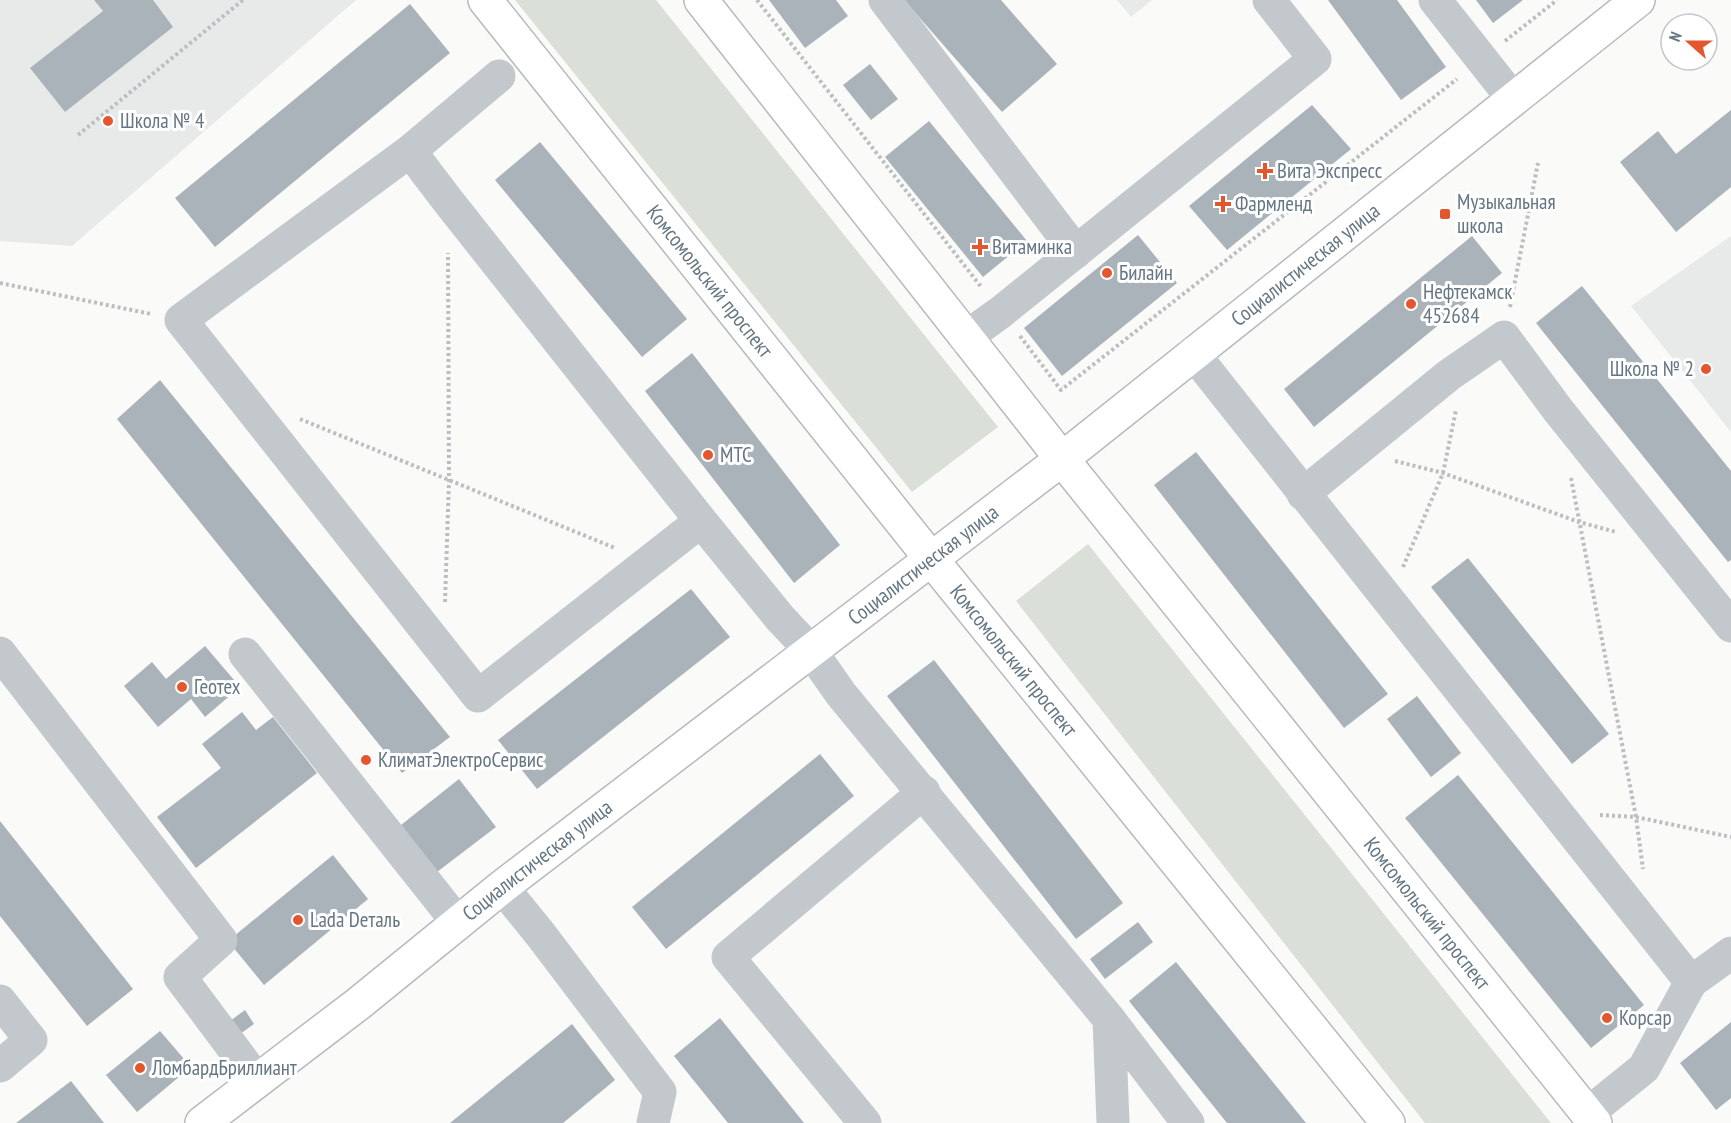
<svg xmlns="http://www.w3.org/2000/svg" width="1731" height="1123" viewBox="0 0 1731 1123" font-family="'PT Sans Narrow',sans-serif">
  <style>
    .built { fill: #e8e9e9 }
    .green { fill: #dadfd7 }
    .building { fill: #aab3b9 }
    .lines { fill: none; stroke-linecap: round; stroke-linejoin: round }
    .major-casing { stroke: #b5babe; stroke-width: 36 }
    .path { stroke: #bbbfc2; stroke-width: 4; stroke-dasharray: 3 3; stroke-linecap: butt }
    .minor { stroke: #c3c8cc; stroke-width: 33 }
    .major { stroke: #fff; stroke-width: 33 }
    .poi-dot { fill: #e4572e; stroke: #fff; stroke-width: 2 }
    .labels { text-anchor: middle; stroke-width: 6; stroke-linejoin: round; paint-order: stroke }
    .poi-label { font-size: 21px; fill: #657683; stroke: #fff; text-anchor: start }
    .street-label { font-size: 21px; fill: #657683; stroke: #fff }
  </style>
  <rect width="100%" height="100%" fill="#fafaf8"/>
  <path class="built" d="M0 0H356L72 246 0 241Z
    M1117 0H1152L1131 17Z
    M1731 236V432L1631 306Z"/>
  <path class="green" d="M515 0H656L998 427 912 492Z
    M1088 544 1551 1123H1425L1016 601Z"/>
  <path class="building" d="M94 0H153L173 27 65 112 30 68 103 11Z
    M769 0H836L848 16 805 48Z
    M904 0H1001L1057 64 1002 112Z
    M1328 0H1397L1446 67 1401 100Z
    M1476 0H1523L1493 23Z
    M410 4 450 53 215 247 175 198Z
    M870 64 898 99 871 120 843 85Z
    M1312 105 1351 149 1227 250 1189 206Z
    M1731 110V187L1676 232 1620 162 1658 131 1676 154Z
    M929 121 1027 241 983 277 885 157Z
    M540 142 687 319 642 357 495 180Z
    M1138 235 1177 283 1062 376 1024 328Z
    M1472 236 1502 273 1314 427 1284 389Z
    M1582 286 1731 471V560L1728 562 1536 323Z
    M692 353 840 545 794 583 645 391Z
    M160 380 450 737 402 773 117 419Z
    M1196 452 1388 694 1344 728 1154 485Z
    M1468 558 1609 734 1572 764 1431 587Z
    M691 589 730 637 537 789 498 740Z
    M205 646 240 687 205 717 191 699 158 727 124 686 152 662 166 679Z
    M934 660 1123 903 1076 939 887 696Z
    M1417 696 1461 753 1431 777 1387 719Z
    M242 712 256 730 273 717 317 773 196 868 157 817 221 768 202 744Z
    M820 754 854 796 666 949 632 907Z
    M1458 775 1644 1005 1591 1048 1405 818Z
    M459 779 496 827 437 872 401 825Z
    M0 821 133 989 87 1026 0 916Z
    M333 855 368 899 264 985 228 941Z
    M1138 922 1153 942 1105 979 1090 959Z
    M1176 962 1306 1123H1227L1129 1001Z
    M245 1010 254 1024 240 1034 230 1021Z
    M720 1018 804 1123H728L674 1056Z
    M1731 1022V1098L1716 1110 1680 1063Z
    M572 1024 615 1080 563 1123H450Z
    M160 1031 191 1067 137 1112 106 1075Z
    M71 1081 104 1123H16Z"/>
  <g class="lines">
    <g class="major-casing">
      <g id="major">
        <path id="s1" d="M485 0 932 560 1388 1123"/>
        <path id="s2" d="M701 0 1062 459 1595 1123"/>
        <path id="s3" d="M202 1123 358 1004 502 887 1062 459 1638 0"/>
      </g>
    </g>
    <path class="path" d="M757 0 982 288
      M1505 41 1557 0
      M78 135 243 0
      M0 283 151 314
      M1510 307 1538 163
      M1020 336 1061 390 1457 79
      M300 419 615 548
      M1395 461 1443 473 1579 522 1616 532
      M1571 478 1636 817 1643 869
      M1403 567 1443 473 1456 410
      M445 602 449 481 448 253
      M1600 815 1636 817 1731 837"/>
    <path class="minor" d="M885 0 1076 252
      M1435 0 1513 99
      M499 76 410 151 181 320 478 696 701 521
      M410 151 448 201 701 521 780 618 811 651 841 694 1109 1019 1188 1123
      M965 338 1001 312 1315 59 1269 0
      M1193 353 1691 982 1731 953
      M1303 494 1449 375 1504 337 1558 410 1731 626
      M0 653 221 940 180 977 257 1080
      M245 654 458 923
      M502 887 541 935 660 1092 653 1123
      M0 1001 31 1040 0 1066
      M1109 1019 1113 1123
      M1587 1114 1644 1068 1691 982
      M865 1123 728 957 924 792"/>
    <use href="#major" class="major"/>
  </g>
  <g class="poi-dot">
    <circle cx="108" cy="121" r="6"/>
    <path d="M1262 162h6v6h6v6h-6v6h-6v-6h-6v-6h6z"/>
    <path d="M1220 195h6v6h6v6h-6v6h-6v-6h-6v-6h6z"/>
    <rect x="1439" y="208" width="12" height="12" rx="3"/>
    <path d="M977 238h6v6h6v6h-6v6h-6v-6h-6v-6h6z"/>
    <circle cx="1107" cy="273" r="6"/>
    <circle cx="1411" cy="304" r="6"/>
    <circle cx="1706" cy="369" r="6"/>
    <circle cx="708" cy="455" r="6"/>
    <circle cx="182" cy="687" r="6"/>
    <circle cx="366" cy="760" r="6"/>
    <circle cx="298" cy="920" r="6"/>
    <circle cx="1607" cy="1018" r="6"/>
    <circle cx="140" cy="1068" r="6"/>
  </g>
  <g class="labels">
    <g class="poi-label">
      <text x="120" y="128">Школа № 4</text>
      <text x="1277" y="178">Вита Экспресс</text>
      <text x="1457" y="209">Музыкальная<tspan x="1457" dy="24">школа</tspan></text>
      <text x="1235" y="211">Фармленд</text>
      <text x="992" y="254">Витаминка</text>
      <text x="1119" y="280">Билайн</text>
      <text x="1423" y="299">Нефтекамск<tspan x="1423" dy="24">452684</tspan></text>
      <text x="1694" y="376" text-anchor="end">Школа № 2</text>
      <text x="720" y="462">МТС</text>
      <text x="194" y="694">Геотех</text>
      <text x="378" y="767">КлиматЭлектроСервис</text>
      <text x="310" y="927">Lada Dеталь</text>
      <text x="1619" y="1025">Корсар</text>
      <text x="152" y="1075">ЛомбардБриллиант</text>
    </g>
    <g class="street-label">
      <text dy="7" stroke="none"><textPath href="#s3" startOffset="1398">Социалистическая улица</textPath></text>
      <text dy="7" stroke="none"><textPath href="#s1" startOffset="360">Комсомольский проспект</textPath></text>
      <text dy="7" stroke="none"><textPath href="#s3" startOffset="912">Социалистическая улица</textPath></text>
      <text dy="7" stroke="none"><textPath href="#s1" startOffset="846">Комсомольский проспект</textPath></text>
      <text dy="7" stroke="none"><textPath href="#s3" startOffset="426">Социалистическая улица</textPath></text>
      <text dy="7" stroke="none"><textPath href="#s2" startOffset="1167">Комсомольский проспект</textPath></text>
    </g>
  </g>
  <g transform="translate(1689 42) rotate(291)"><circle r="28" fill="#ffffff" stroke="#c1c8cd" stroke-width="1.5"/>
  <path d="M0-4.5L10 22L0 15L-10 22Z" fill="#e4572e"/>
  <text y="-9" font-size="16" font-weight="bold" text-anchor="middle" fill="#657683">N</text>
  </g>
</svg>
